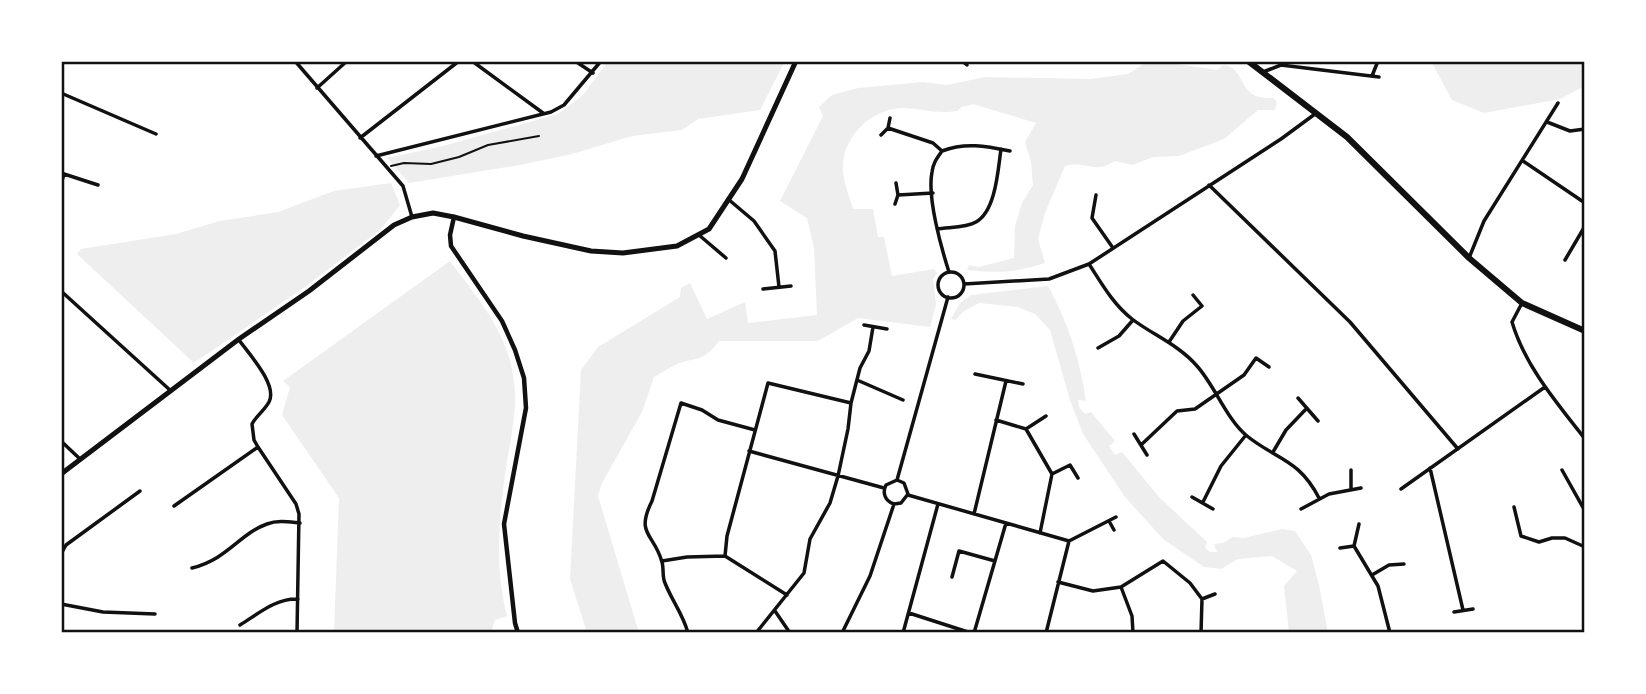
<svg xmlns="http://www.w3.org/2000/svg" width="1646" height="694" viewBox="0 0 1646 694" font-family="'Playfair Display',serif">
  <style>
    .green { fill: #eee }
    .lines { fill: none; stroke-linecap: round; stroke-linejoin: round }
    .path { stroke: #111; stroke-width: 2 }
    .minor { stroke: #111; stroke-width: 3.5 }
    .tertiary { stroke: #111; stroke-width: 4.5 }
    .secondary { stroke: #111; stroke-width: 5 }
    .primary { stroke: #111; stroke-width: 6 }
    .neatline { fill: none; stroke: #111; stroke-width: 2.5 }
  </style>
  <rect width="100%" height="100%" fill="#fff"/>
  <path class="green" d="M608 61H785L760 110 698 119 682 130 632 136 572 154 520 165 409 183 387 158 443 146 558 114 583 95Z
    M1156 61 1217 70 1223 65C1249 69 1235 100 1273 98L1277 102 1275 110H1258L1224 139 1179 156 1153 157 1133 165 1115 161C1094 175 1086 160 1065 166L1045 213 1038 239 1045 263C1014 273 999 273 967 270L969 265 979 267 1014 258 1015 226 1022 203 1033 185 1031 162 1025 142 1036 123 973 104 962 107 957 111C936 114 924 109 903 108 871 108 840 139 843 172 844 184 850 198 853 209H873L878 237H884L892 276 934 269 937 273 933 279 936 305 930 327 858 318 818 341H719C705 360 700 357 680 363 671 366 662 373 654 377L642 412 602 483 598 496 639 633H587L570 579 581 370 598 347 680 297 681 288 690 283 707 319 745 302 748 323 817 315 814 248 807 218 780 201 823 116 819 107 832 95 858 88 923 82 947 85 985 77 1090 79 1128 74 1142 65Z
    M1431 61H1585V86L1560 99 1484 113 1452 100Z
    M391 183 400 205 380 230 306 286 194 363 77 254 81 249 176 234 220 221 278 212 334 191Z
    M450 261C473 292 500 323 510 361 520 399 513 425 507 462 499 513 494 566 507 616L495 620 491 633H334L339 498 282 415 290 387 283 381Z
    M1048 286C1068 322 1080 360 1086 401L1078 400 1079 407 1085 414 1091 412 1115 441 1109 446 1115 455 1122 452 1159 497 1207 542 1205 548 1210 552H1217L1214 544 1223 543 1233 537 1244 538 1282 529 1295 531 1311 555 1319 585 1328 633H1289L1284 586 1297 571 1272 556 1238 559 1221 569 1204 567 1163 539 1125 497 1083 434 1070 400 1050 330 1035 314 1018 307 979 303 964 311 955 320 951 319 960 303 971 295Z"/>
  <g class="lines">
    <path class="path" d="M391 166 404 163 431 164 459 157 488 145 539 136"/>
    <path class="minor" d="M295 61 403 186 412 217
      M472 61 543 113
      M575 61 593 73
      M962 61 967 65
      M1263 72 1281 65 1379 77
      M1372 76 1378 61
      M317 88 347 61
      M61 93 156 134
      M1547 122 1570 131 1585 129
      M888 128 933 143 942 151
      M881 135 888 128 890 118
      M360 138 459 61
      M942 151C937 158 933 163 932 172 927 197 941 247 949 272
      M942 151C965 142 986 146 1010 151
      M376 156 551 112 564 105 601 61
      M1523 161 1585 203
      M61 173 98 185
      M61 184 64 174
      M1209 185 1350 322 1458 449
      M898 195 933 193
      M1096 195 1092 218 1113 248
      M728 199 754 221 775 251 779 287
      M895 204 898 195 896 183
      M937 229C948 227 966 228 976 222 996 211 998 169 1001 149
      M699 235 726 258
      M1469 258 1484 221 1558 103
      M1565 260 1585 226
      M1089 264C1102 284 1113 304 1132 319 1153 335 1179 345 1197 366 1215 386 1227 420 1247 436 1277 460 1299 459 1319 498
      M938 285a13 13 0 1 1 26 0a13 13 0 1 1-26 0Z
      M964 284 1049 279 1089 264 1281 139 1315 114
      M763 289 791 286
      M61 291 171 391
      M1522 303 1512 322C1525 366 1557 403 1585 439
      M864 325 887 329
      M239 340C249 354 278 385 269 402 264 411 256 416 252 424L254 440 258 447 296 504 299 514 297 633
      M1169 342 1183 321 1202 306 1193 295
      M1098 348 1119 336 1133 320
      M975 374 1023 384
      M857 380 903 400
      M1298 398 1318 421
      M996 420 1026 429 1052 474 1040 533
      M1026 429 1046 416
      M1134 434 1147 455
      M61 441 80 459
      M1141 445 1177 411 1195 409 1244 375 1256 358 1269 367
      M749 451 884 488
      M1273 452 1286 430 1307 408
      M1430 468 1463 610
      M1351 470V489
      M1562 470 1585 511
      M1052 474 1070 465 1078 478
      M897 480 948 297
      M1401 489 1545 387
      M908 495 1069 541
      M1192 497 1213 509
      M1203 502 1221 466 1246 435
      M894 504 901 503 908 494 904 483 897 480
      M894 504C885 501 882 493 886 485L897 480
      M174 506 258 447
      M1514 507 1521 536 1539 542 1552 538H1565L1585 547
      M1301 509 1329 494 1361 488
      M974 514 1006 381
      M1109 521 1114 530
      M1359 524 1354 546 1378 586 1390 633
      M1069 541 1116 517
      M1340 548 1354 546
      M61 554 66 545 140 491
      M725 556 727 536 768 383 851 403
      M662 561 687 557 725 556 787 595
      M192 568C228 559 239 534 267 524 278 520 289 522 300 523
      M1372 575 1389 565 1404 564
      M952 577 959 551 995 561
      M1058 582 1093 591 1121 587 1163 561 1190 583 1202 599 1201 633
      M1121 587 1132 616 1133 633
      M1202 599 1215 594
      M61 604 103 612 155 614
      M775 611 790 633
      M1454 612 1473 609
      M909 613 971 633
      M240 625C258 614 276 598 298 599
      M688 633C683 614 672 601 665 583 662 577 664 569 662 562 654 533 635 535 652 501L681 403 702 410 718 420 755 430
      M756 633 804 573 810 539 830 503 838 476 848 429 851 403 860 368 869 351 873 327
      M842 633 870 576 894 504
      M903 633 938 504
      M974 633 1006 523
      M1046 633 1069 541"/>
    <path class="tertiary" d="M454 217 450 235 451 246 502 321 515 350 524 378 526 408 504 524 515 623 518 633"/>
    <path class="secondary" d="M61 474 239 339 309 291 394 225 412 217 433 213 454 217 523 236 591 251 623 253 677 246 709 229 742 179 796 61"/>
    <path class="primary" d="M1248 61 1347 137 1469 258 1522 303 1585 331"/>
  </g>
  <rect width="1646" height="694" fill="none" stroke="#ffffff" stroke-width="126"/>
  <rect x="63" y="63" width="1520" height="568" class="neatline"/>
</svg>
